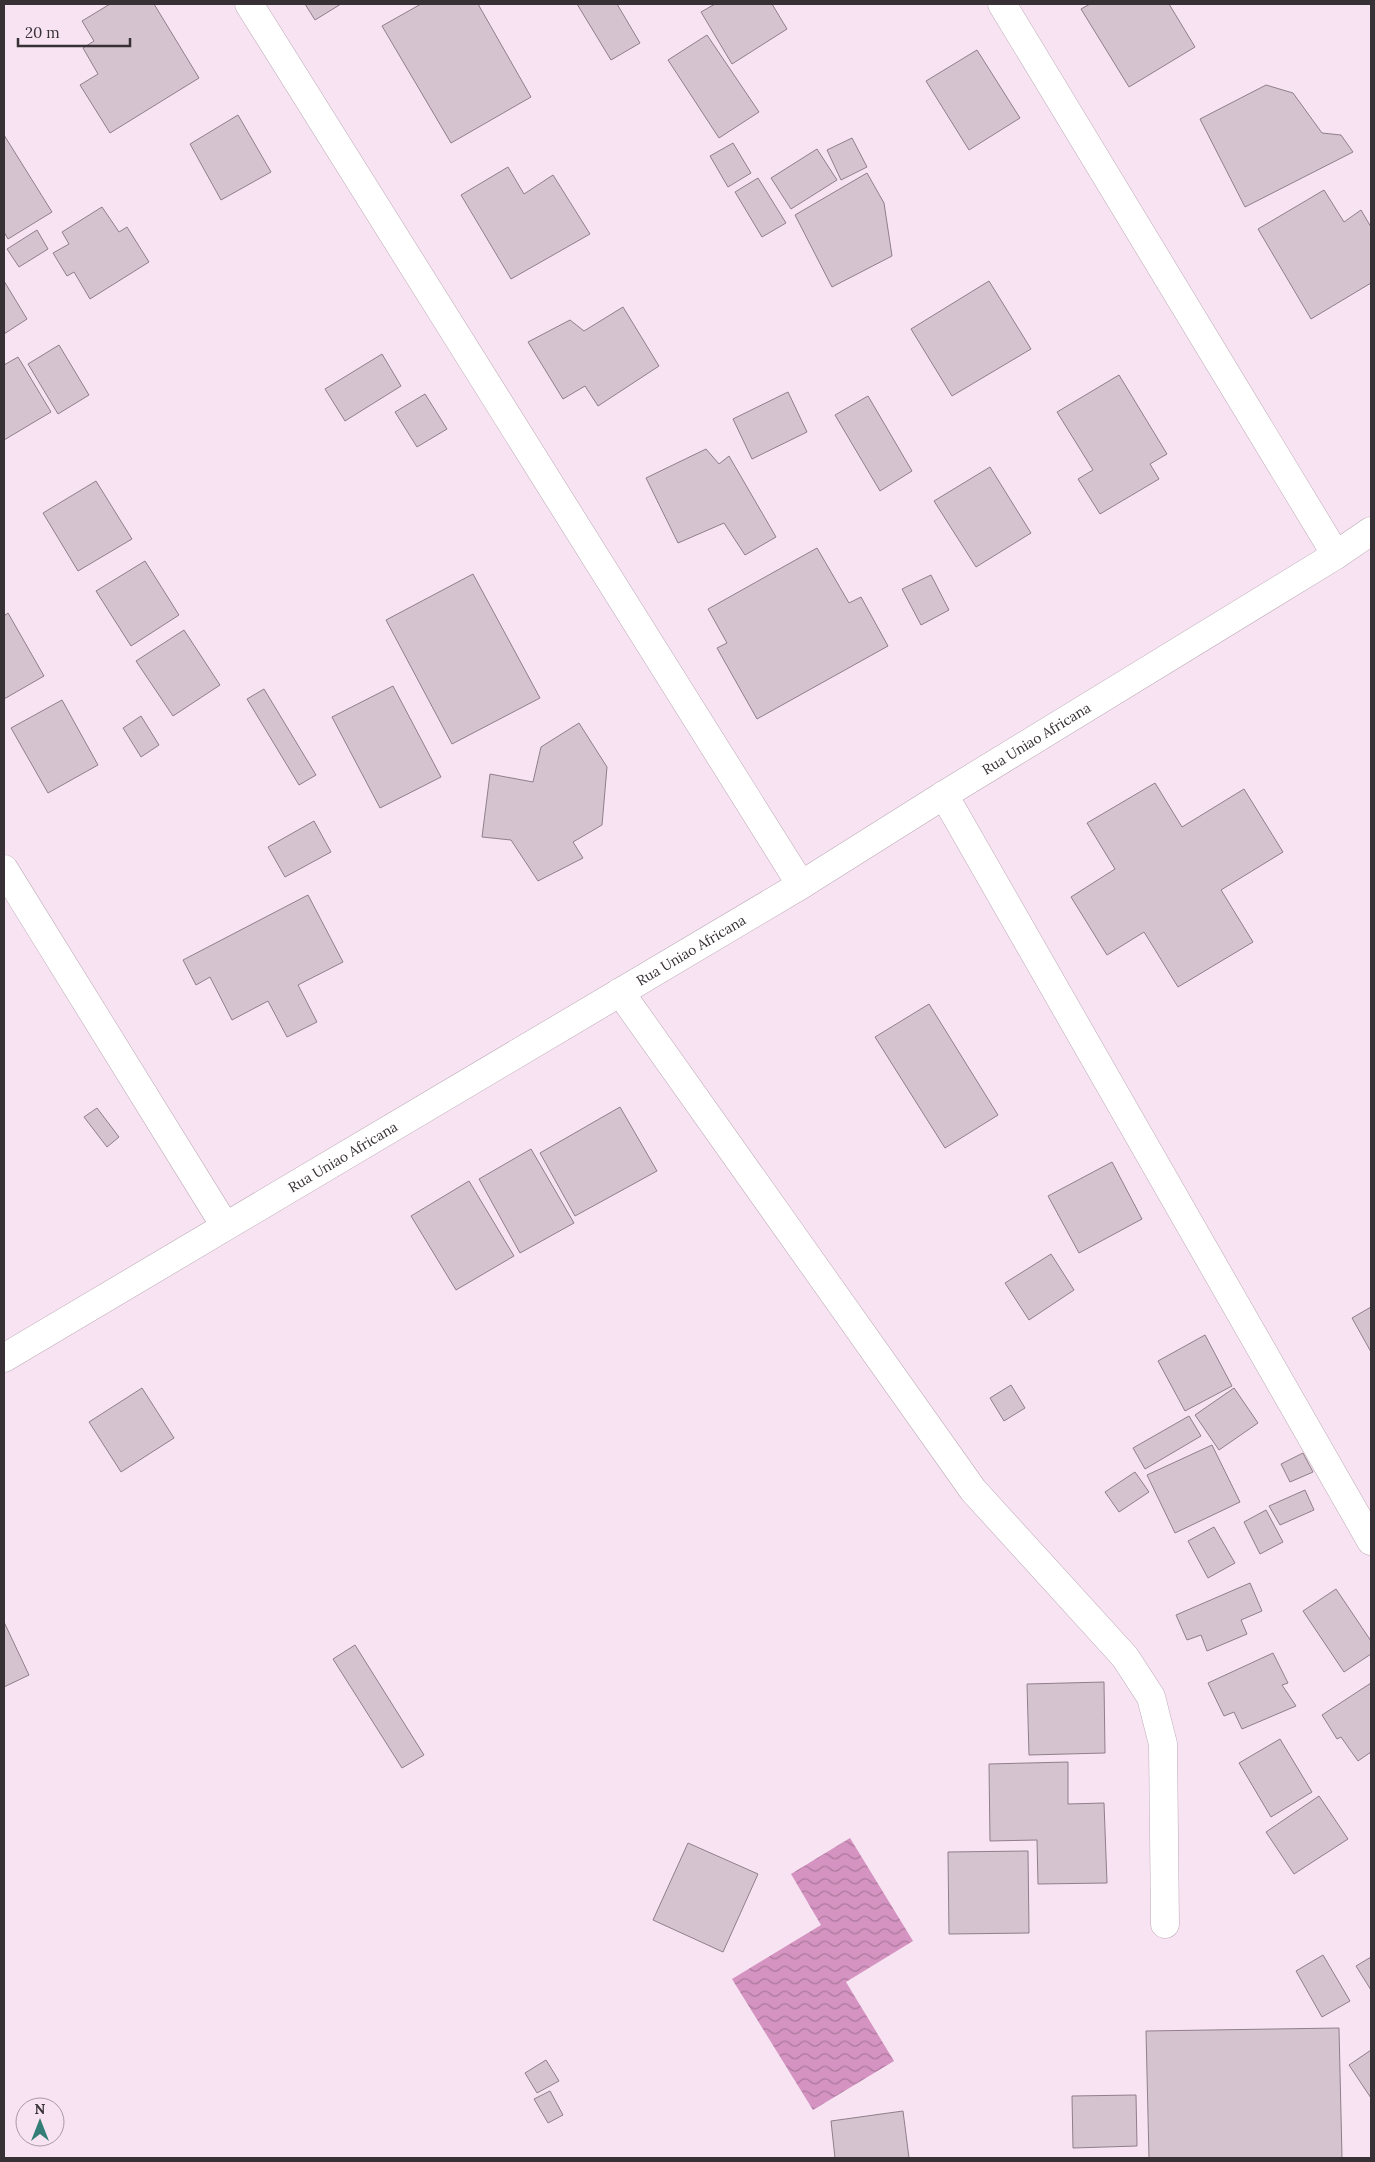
<svg xmlns="http://www.w3.org/2000/svg" width="1375" height="2162" viewBox="0 0 1375 2162" font-family="Lora,serif">
  <style>
    .water { fill: url(#water-waves) }
    .building { fill: #d6c3d0; stroke: #907f8b }
    .lines { fill: none; stroke-linecap: round; stroke-linejoin: round }
    .minor-casing { stroke: #bdaab7; stroke-width: 29 }
    .secondary-casing { stroke: #bdaab7; stroke-width: 29 }
    .minor { stroke: #fff; stroke-width: 28 }
    .secondary { stroke: #fff; stroke-width: 28 }
    .labels { text-anchor: middle; stroke-width: 4; stroke-linejoin: round; paint-order: stroke }
    .street-label { font-size: 14px; fill: #373035; stroke: #f7e3f1 }
  </style>
  <defs>
    <pattern id="water-waves" width="16" height="10" patternUnits="userSpaceOnUse" patternTransform="scale(1.25)"><rect width="16" height="10" fill="#d493c1"/><path d="M0 5q4-4 8 0t8 0" fill="none" stroke="#ad789e"/></pattern>
  </defs>
  <rect width="100%" height="100%" fill="#f7e3f1"/>
  <path class="water" d="M850 1838 913 1941 846 1982 894 2061 813 2110 732 1979 821 1925 791 1874Z"/>
  <path class="building" d="M110 4H154L199 78 110 133 80 85 98 74 83 48 94 41 82 21Z
    M305 4H341L315 20Z
    M421 4H478L531 97 451 143 382 26Z
    M577 4H617L640 43 611 60Z
    M715 4H772L787 29 732 64 701 12Z
    M1090 4H1169L1195 47 1129 87 1081 9Z
    M707 35 759 112 719 138 668 60Z
    M977 50 1020 118 969 150 926 81Z
    M1266 85 1293 93 1322 133 1341 135 1353 152 1245 207 1200 119Z
    M238 115 271 172 221 200 190 144Z
    M4 135 52 212 8 239 4 232Z
    M852 138 867 167 841 180 827 150Z
    M733 143 751 173 728 187 710 156Z
    M817 149 837 180 791 209 771 178Z
    M508 167 524 194 553 175 590 234 511 279 461 195Z
    M867 173 884 203 892 256 832 287 795 215Z
    M758 178 786 223 762 237 735 192Z
    M1324 190 1344 222 1361 210 1371 227V283L1311 319 1258 229Z
    M102 207 119 232 127 227 149 262 90 299 74 272 67 276 53 253 69 244 62 232Z
    M37 230 48 249 19 267 7 249Z
    M4 281 27 319 4 334Z
    M989 281 1031 349 952 396 911 329Z
    M623 307 659 366 598 406 585 386 563 399 528 342 570 320 584 331Z
    M59 345 89 395 58 414 28 364Z
    M382 354 401 386 345 421 325 389Z
    M18 357 51 412 4 440V365Z
    M1119 375 1167 454 1150 464 1159 479 1100 514 1078 479 1093 470 1057 412Z
    M788 392 807 432 752 459 733 419Z
    M425 394 447 429 417 447 395 412Z
    M868 396 912 471 880 491 835 415Z
    M706 449 719 464 729 456 776 537 745 555 724 523 678 543 646 478Z
    M990 467 1031 533 976 567 934 501Z
    M96 481 132 539 78 571 43 513Z
    M817 548 849 603 861 597 888 646 757 719 717 648 727 643 708 609Z
    M145 561 179 615 131 646 96 591Z
    M473 574 540 698 452 744 386 620Z
    M931 575 949 610 921 625 902 589Z
    M8 613 44 676 4 699V616Z
    M184 630 220 685 173 716 136 661Z
    M393 686 441 777 380 808 332 717Z
    M264 689 316 775 299 785 247 699Z
    M62 700 98 765 48 793 11 728Z
    M141 716 159 745 141 757 123 728Z
    M579 723 607 767 602 825 573 842 583 858 538 881 511 840 482 837 490 774 533 782 541 747Z
    M1155 783 1182 827 1244 789 1283 852 1221 890 1253 942 1178 987 1144 932 1107 955 1071 897 1115 869 1087 823Z
    M314 821 331 852 285 877 268 847Z
    M308 895 343 962 298 985 317 1022 287 1037 268 1001 232 1020 210 977 196 985 183 960Z
    M929 1004 998 1115 945 1148 875 1037Z
    M620 1107 657 1171 575 1216 540 1153Z
    M97 1108 119 1137 107 1147 84 1117Z
    M531 1149 574 1223 520 1253 479 1179Z
    M1112 1162 1142 1219 1079 1253 1048 1196Z
    M469 1181 514 1256 456 1290 411 1216Z
    M1051 1254 1074 1290 1029 1320 1005 1283Z
    M1371 1307V1352L1352 1318Z
    M1205 1335 1232 1386 1185 1411 1158 1361Z
    M1011 1385 1025 1408 1004 1421 990 1398Z
    M142 1388 174 1438 121 1472 89 1422Z
    M1234 1388 1258 1423 1219 1450 1195 1415Z
    M1189 1416 1201 1436 1145 1469 1133 1448Z
    M1212 1445 1240 1502 1175 1533 1147 1475Z
    M1303 1453 1313 1472 1290 1482 1281 1464Z
    M1135 1472 1149 1492 1119 1512 1105 1492Z
    M1305 1490 1314 1510 1280 1525 1269 1506Z
    M1266 1510 1283 1542 1260 1554 1244 1522Z
    M1214 1527 1235 1563 1208 1578 1188 1541Z
    M1250 1583 1262 1611 1241 1620 1247 1634 1207 1651 1201 1635 1187 1640 1176 1615Z
    M1336 1589 1371 1641V1654L1344 1672 1303 1611Z
    M4 1622 29 1675 4 1687Z
    M355 1645 424 1755 402 1768 333 1659Z
    M1273 1653 1288 1683 1282 1685 1296 1706 1242 1729 1234 1712 1224 1716 1208 1683Z
    M1104 1682 1105 1753 1029 1755 1027 1684Z
    M1371 1683V1752L1358 1761 1341 1737 1337 1739 1322 1715Z
    M1280 1739 1312 1792 1271 1817 1239 1763Z
    M1068 1762V1804L1104 1803 1107 1883 1038 1884 1037 1840 990 1841 989 1764Z
    M1319 1796 1348 1839 1294 1874 1266 1832Z
    M688 1843 758 1874 723 1952 653 1920Z
    M1028 1851 1029 1933 949 1934 948 1852Z
    M1323 1955 1350 2001 1322 2017 1296 1971Z
    M1371 1957V1990L1356 1966Z
    M1339 2028 1342 2158H1149L1146 2031Z
    M1371 2050V2098L1349 2065Z
    M546 2060 559 2081 537 2093 525 2073Z
    M550 2091 563 2115 548 2123 534 2099Z
    M1136 2095 1137 2146 1073 2148 1072 2096Z
    M903 2111 909 2158H835L831 2121Z"/>
  <g class="lines">
    <g class="minor-casing">
      <path id="minor" d="M249 4 801 885
        M1002 4 1336 555
        M944 795 1371 1541
        M4 869 225 1226
        M620 992 973 1490 1125 1657 1151 1697 1163 1744 1165 1924"/>
    </g>
    <g class="secondary-casing">
      <g id="secondary">
        <path id="s1" d="M4 1358 801 885 944 795 1336 555 1371 531"/>
      </g>
    </g>
    <use href="#minor" class="minor"/>
    <use href="#secondary" class="secondary"/>
  </g>
  <g class="labels">
    <g class="street-label">
      <text dy="5" stroke="none"><textPath href="#s1" startOffset="1204">Rua Uniao Africana</textPath></text>
      <text dy="5" stroke="none"><textPath href="#s1" startOffset="799">Rua Uniao Africana</textPath></text>
      <text dy="5" stroke="none"><textPath href="#s1" startOffset="394">Rua Uniao Africana</textPath></text>
    </g>
  </g>
  <rect width="1375" height="2162" fill="none" stroke="#373035" stroke-width="10"/>
  <g transform="translate(40 2122)"><circle r="24" fill="#f7e3f1" stroke="#aa9ba6"/>
  <path d="M0-4L9 19L0 12L-9 19Z" fill="#357d77"/>
  <text y="-8" font-size="14" font-weight="bold" text-anchor="middle" fill="#373035">N</text>
  </g>
  <path d="M18 38v8h112v-8" fill="none" stroke="#373035" stroke-width="2.5"/>
  <text x="25" y="38" font-size="15" fill="#373035" stroke="#f7e3f1" stroke-width="4" paint-order="stroke">20 m</text>
</svg>
